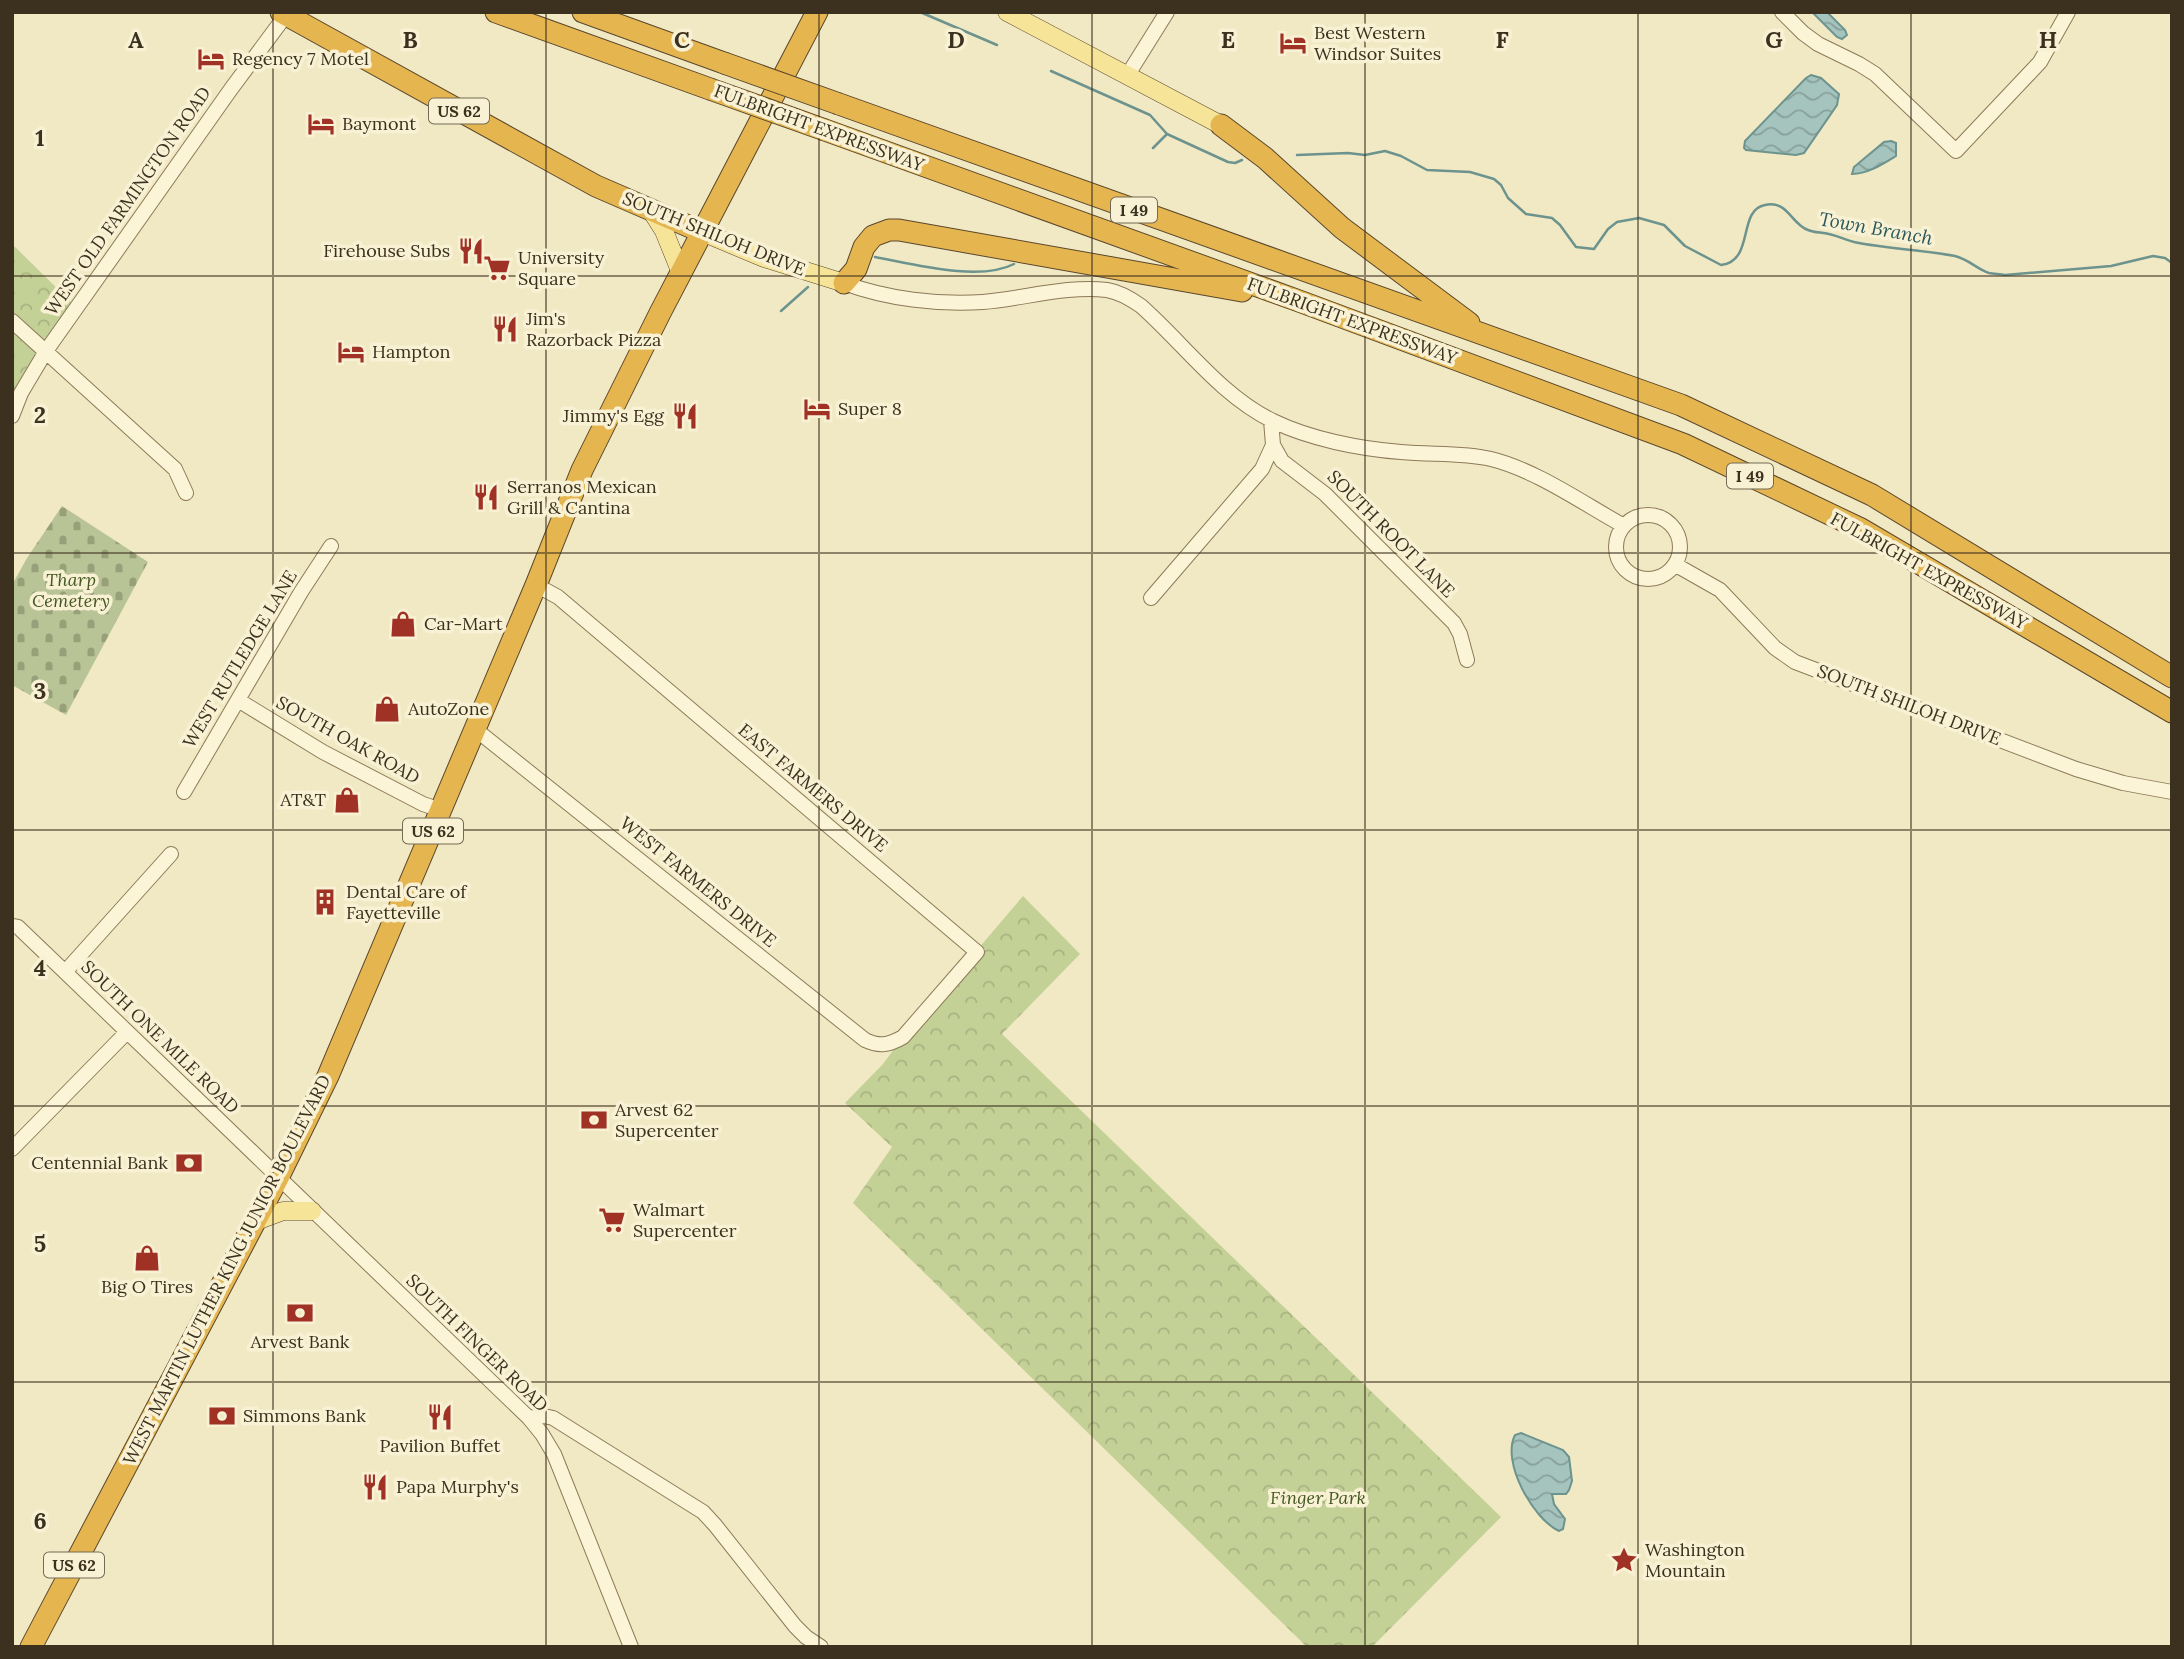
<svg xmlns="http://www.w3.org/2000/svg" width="2184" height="1659" viewBox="0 0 2184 1659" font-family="Lora,serif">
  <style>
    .cemetery { fill: url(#cemetery-stones) }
    .park { fill: url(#park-crowns) }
    .water { fill: url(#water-waves); stroke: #6c938e; stroke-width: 2 }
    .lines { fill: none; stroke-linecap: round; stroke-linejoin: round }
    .stream { stroke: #6c938e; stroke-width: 2.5 }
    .minor-casing { stroke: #8d7a59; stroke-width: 16 }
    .major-casing { stroke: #5a472d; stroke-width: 19 }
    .highway-casing { stroke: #5a472d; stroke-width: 23 }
    .minor { stroke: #fbf4d7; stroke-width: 14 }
    .major { stroke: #f6e499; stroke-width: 18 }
    .highway { stroke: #e5b54f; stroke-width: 21 }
    .highway-bridge-casing { stroke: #5a472d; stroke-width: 23; stroke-linecap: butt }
    .highway-bridge { stroke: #e5b54f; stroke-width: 21 }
    .grid { fill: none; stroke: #3c301e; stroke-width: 2; stroke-opacity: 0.55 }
    .labels { text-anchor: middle; stroke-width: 7; stroke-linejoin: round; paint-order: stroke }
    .shield { fill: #f8f1d4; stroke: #746a55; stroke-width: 2 }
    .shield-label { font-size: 16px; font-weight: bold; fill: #3c301e }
    .poi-label { font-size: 18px; fill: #3c301e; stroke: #f8f1d4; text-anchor: start }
    .street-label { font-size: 18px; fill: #3c301e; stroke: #f8f1d4 }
    .park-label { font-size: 18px; font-style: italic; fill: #455923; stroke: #f8f1d4 }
    .water-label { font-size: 19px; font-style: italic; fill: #2c5a5c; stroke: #f8f1d4 }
    .grid-label { font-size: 23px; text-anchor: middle; font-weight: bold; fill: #3c301e; stroke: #f8f1d4; stroke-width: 7; stroke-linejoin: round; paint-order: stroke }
  </style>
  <defs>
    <pattern id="cemetery-stones" width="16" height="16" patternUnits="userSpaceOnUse" patternTransform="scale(1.75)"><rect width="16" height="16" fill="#b9c496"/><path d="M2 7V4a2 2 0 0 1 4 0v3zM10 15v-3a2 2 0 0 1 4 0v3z" fill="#98a07a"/></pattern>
    <pattern id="park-crowns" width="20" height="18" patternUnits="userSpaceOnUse" patternTransform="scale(1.75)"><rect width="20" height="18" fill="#c3d096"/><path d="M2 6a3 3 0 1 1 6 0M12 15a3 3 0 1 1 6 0" fill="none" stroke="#a8b381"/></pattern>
    <pattern id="water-waves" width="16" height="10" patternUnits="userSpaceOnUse" patternTransform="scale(1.75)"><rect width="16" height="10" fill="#a6c4be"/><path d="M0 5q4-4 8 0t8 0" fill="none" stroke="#88a09a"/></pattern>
  </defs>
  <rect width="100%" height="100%" fill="#f1e9c3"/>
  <path class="cemetery" d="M62 506 148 562 66 715 12 685V585L27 558Z"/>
  <path class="park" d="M12 244 76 307 12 416Z
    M1023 896 1080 954 1002 1034 1501 1517 1372 1647H1307L853 1203 892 1147 845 1103 883 1064 903 1037Z"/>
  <path class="water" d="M1812 12H1827L1845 30 1847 35 1842 39 1837 37Z
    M1811 75 1821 78 1839 94 1837 105 1804 153 1796 155 1746 150 1744 148 1745 141 1806 78Z
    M1891 141 1896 143V156C1883 164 1868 174 1852 174L1854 167 1884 142Z
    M1521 1433 1563 1450 1569 1457 1572 1481 1569 1490 1566 1494H1552L1554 1504 1565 1519 1563 1529 1559 1531C1533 1519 1501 1462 1515 1435Z"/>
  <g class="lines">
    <path class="stream" d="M920 12 997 45
      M1051 71 1150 115 1167 134 1228 162 1235 163 1242 160
      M1153 148 1167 134
      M1297 155 1348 153 1365 155 1385 151 1401 156 1427 170 1470 172 1494 179 1501 185 1508 198 1526 214 1552 218 1560 225 1576 247 1594 249 1608 229 1617 222 1639 218 1664 225 1685 246 1721 265C1755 261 1737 210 1765 205 1788 200 1791 224 1808 230 1815 233 1822 232 1829 234 1838 236 1846 240 1854 242 1888 249 1922 250 1955 256 1968 259 1977 269 1989 273 1994 274 2000 274 2005 275L2111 266 2153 256 2165 258 2172 263
      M875 257C913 264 979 282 1014 264
      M781 311 808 287"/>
    <g class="minor-casing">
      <path id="minor" d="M1782 12 1803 33 1818 44 1859 64 1875 74 1956 151 2040 62 2068 12
        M1127 76 1167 12
        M844 283C887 299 938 305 983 302 1022 299 1068 285 1107 290 1120 292 1131 299 1141 306 1184 344 1220 395 1273 421 1310 439 1360 449 1401 452 1432 455 1462 452 1491 459 1536 470 1584 504 1624 526
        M12 321 175 469 186 493
        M12 416 21 393 46 351 231 89 286 15
        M1273 445 1282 461 1325 494 1454 623 1460 634 1467 660
        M1616 547a32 32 0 1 1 64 0a32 32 0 1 1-64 0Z
        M1676 565 1720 590 1775 648 1795 662 2076 769 2123 783 2172 792
        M1151 598 1262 469 1273 445 1271 420
        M238 700 323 752 423 804 441 810
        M475 729 865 1040C880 1047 889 1045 903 1037L977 952 558 597 536 585
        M184 792 301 592 331 546
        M12 926 18 927 65 972 529 1418 542 1434 554 1454 631 1647
        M65 972 171 854
        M12 1149 127 1032
        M529 1418 544 1416 553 1418 703 1512 715 1525 795 1626 806 1637 821 1647"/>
    </g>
    <g class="major-casing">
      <path id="major" d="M1007 12 1221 125
        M652 212 664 231 681 273
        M702 232 764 258 844 283
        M256 1221 283 1211H312"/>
    </g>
    <g class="highway-casing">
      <path id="highway" d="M281 12 596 186 702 232
        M496 12 710 89
        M583 12 724 63
        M839 104 1681 405 1872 495 2172 677
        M1221 125 1265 158 1342 228 1469 323
        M825 130 1299 301 1683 444 1861 529 2172 712
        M844 283 856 269 864 247 873 236 889 230H899L1242 291
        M31 1647 278 1178 328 1076 536 585 582 470 660 313 817 12"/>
    </g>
    <use href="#minor" class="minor"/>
    <use href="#major" class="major"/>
    <use href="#highway" class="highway"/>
    <g class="highway-bridge-casing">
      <path id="highway-bridge" d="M724 63 839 104
        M710 89 825 130"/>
    </g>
    <use href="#highway-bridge" class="highway-bridge"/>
  </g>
  <path class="grid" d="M273 12V1647M546 12V1647M819 12V1647M1092 12V1647M1365 12V1647M1638 12V1647M1911 12V1647M12 276H2172M12 553H2172M12 830H2172M12 1106H2172M12 1382H2172"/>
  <defs>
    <g id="hotel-bare" transform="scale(2.1)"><path d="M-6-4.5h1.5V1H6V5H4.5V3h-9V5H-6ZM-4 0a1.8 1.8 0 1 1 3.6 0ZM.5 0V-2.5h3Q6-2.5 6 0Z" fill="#a03225" stroke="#f8f1d4" stroke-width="2.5" paint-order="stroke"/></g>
    <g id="restaurant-bare" transform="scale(2.1)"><path d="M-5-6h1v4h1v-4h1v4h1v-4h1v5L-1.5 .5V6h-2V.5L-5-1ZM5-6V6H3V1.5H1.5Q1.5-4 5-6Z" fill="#a03225" stroke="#f8f1d4" stroke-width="2.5" paint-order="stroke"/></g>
    <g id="supermarket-bare" transform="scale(2.1)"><path d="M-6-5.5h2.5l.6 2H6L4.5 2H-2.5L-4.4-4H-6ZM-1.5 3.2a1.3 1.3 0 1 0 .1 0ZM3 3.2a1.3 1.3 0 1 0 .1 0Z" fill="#a03225" stroke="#f8f1d4" stroke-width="2.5" paint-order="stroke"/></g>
    <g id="shop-bare" transform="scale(2.1)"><path d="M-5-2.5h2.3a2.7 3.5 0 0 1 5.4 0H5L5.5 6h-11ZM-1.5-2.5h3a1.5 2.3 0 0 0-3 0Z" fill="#a03225" stroke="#f8f1d4" stroke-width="2.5" paint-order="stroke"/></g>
    <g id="building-bare" transform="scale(2.1)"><path d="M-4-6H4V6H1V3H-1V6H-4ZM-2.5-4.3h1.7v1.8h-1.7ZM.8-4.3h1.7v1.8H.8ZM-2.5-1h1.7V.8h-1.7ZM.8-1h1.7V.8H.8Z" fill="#a03225" stroke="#f8f1d4" stroke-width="2.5" paint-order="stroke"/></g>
    <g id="bank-bare" transform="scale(2.1)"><path d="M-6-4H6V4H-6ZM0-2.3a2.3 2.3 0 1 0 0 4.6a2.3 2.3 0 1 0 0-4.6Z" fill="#a03225" stroke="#f8f1d4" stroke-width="2.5" paint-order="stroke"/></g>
    <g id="sight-bare" transform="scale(2.1)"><path d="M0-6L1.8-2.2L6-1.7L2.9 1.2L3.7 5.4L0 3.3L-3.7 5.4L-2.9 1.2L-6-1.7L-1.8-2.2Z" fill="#a03225" stroke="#f8f1d4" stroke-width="2.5" paint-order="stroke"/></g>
  </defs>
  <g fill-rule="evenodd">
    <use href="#hotel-bare" x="1293" y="43"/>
    <use href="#hotel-bare" x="211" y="59"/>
    <use href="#hotel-bare" x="321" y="124"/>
    <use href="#restaurant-bare" x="471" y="251"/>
    <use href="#supermarket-bare" x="497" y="268"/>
    <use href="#restaurant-bare" x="505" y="329"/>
    <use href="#hotel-bare" x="351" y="352"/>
    <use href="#hotel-bare" x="817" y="409"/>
    <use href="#restaurant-bare" x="685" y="416"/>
    <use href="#restaurant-bare" x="486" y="497"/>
    <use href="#shop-bare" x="403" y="624"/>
    <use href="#shop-bare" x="387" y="709"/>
    <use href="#shop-bare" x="347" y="800"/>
    <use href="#building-bare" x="325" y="902"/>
    <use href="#bank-bare" x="594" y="1120"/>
    <use href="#bank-bare" x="189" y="1163"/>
    <use href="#supermarket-bare" x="612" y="1220"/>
    <use href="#shop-bare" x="147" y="1258"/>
    <use href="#bank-bare" x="300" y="1313"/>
    <use href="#bank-bare" x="222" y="1416"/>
    <use href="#restaurant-bare" x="440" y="1417"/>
    <use href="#restaurant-bare" x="375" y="1487"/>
    <use href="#sight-bare" x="1624" y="1560"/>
  </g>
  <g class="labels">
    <g class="shield">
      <rect x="429" y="98.5" width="60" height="25" rx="5"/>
      <rect x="1111" y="197.5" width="46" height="25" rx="5"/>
      <rect x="1727" y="463.5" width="46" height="25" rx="5"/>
      <rect x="403" y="818.5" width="60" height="25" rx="5"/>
      <rect x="44" y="1552.5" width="60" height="25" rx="5"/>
    </g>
    <g class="shield-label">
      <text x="459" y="117">US 62</text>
      <text x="1134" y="216">I 49</text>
      <text x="1750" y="482">I 49</text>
      <text x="433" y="837">US 62</text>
      <text x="74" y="1571">US 62</text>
    </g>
    <g class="poi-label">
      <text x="1314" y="39">Best Western<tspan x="1314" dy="21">Windsor Suites</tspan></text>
      <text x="232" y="65">Regency 7 Motel</text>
      <text x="342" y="130">Baymont</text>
      <text x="450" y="257" text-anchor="end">Firehouse Subs</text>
      <text x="518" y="264">University<tspan x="518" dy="21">Square</tspan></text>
      <text x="526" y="325">Jim's<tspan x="526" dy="21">Razorback Pizza</tspan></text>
      <text x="372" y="358">Hampton</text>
      <text x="838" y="415">Super 8</text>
      <text x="664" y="422" text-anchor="end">Jimmy's Egg</text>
      <text x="507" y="493">Serranos Mexican<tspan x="507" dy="21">Grill &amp; Cantina</tspan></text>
      <text x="424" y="630">Car-Mart</text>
      <text x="408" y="715">AutoZone</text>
      <text x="326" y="806" text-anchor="end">AT&amp;T</text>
      <text x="346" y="898">Dental Care of<tspan x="346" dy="21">Fayetteville</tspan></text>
      <text x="615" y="1116">Arvest 62<tspan x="615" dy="21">Supercenter</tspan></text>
      <text x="168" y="1169" text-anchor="end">Centennial Bank</text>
      <text x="633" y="1216">Walmart<tspan x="633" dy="21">Supercenter</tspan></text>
      <text x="147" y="1293" text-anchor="middle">Big O Tires</text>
      <text x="300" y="1348" text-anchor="middle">Arvest Bank</text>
      <text x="243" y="1422">Simmons Bank</text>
      <text x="440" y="1452" text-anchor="middle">Pavilion Buffet</text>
      <text x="396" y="1493">Papa Murphy's</text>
      <text x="1645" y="1556">Washington<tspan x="1645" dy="21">Mountain</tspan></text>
    </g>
    <g class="street-label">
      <text transform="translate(819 128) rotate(20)" y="6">FULBRIGHT EXPRESSWAY</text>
      <text transform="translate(128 201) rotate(-55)" y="6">WEST OLD FARMINGTON ROAD</text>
      <text transform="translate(714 234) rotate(22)" y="6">SOUTH SHILOH DRIVE</text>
      <text transform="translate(1352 321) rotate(20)" y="6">FULBRIGHT EXPRESSWAY</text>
      <text transform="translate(1391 534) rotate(45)" y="6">SOUTH ROOT LANE</text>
      <text transform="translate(1929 571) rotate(29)" y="6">FULBRIGHT EXPRESSWAY</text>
      <text transform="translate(240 659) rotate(-59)" y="6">WEST RUTLEDGE LANE</text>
      <text transform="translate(1909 705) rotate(21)" y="6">SOUTH SHILOH DRIVE</text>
      <text transform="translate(348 740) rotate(29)" y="6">SOUTH OAK ROAD</text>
      <text transform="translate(813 788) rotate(40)" y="6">EAST FARMERS DRIVE</text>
      <text transform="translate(698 882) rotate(39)" y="6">WEST FARMERS DRIVE</text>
      <text transform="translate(160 1037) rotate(44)" y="6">SOUTH ONE MILE ROAD</text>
      <text transform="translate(227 1270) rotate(-63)" y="6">WEST MARTIN LUTHER KING JUNIOR BOULEVARD</text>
      <text transform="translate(477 1343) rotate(44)" y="6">SOUTH FINGER ROAD</text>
    </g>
    <g class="park-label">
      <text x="71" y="586">Tharp<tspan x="71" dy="21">Cemetery</tspan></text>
      <text x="1318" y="1504">Finger Park</text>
    </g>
    <g class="water-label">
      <text transform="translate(1876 228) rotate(10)" y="7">Town Branch</text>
    </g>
  </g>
  <g class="grid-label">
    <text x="136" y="48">A</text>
    <text x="410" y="48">B</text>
    <text x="682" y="48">C</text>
    <text x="956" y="48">D</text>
    <text x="1228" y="48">E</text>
    <text x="1502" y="48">F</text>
    <text x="1774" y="48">G</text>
    <text x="2048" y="48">H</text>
    <text x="40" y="146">1</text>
    <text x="40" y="423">2</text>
    <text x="40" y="699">3</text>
    <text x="40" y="976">4</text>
    <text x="40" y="1252">5</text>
    <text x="40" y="1529">6</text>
  </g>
  <rect width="2184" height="1659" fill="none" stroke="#3c301e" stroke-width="28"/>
</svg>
